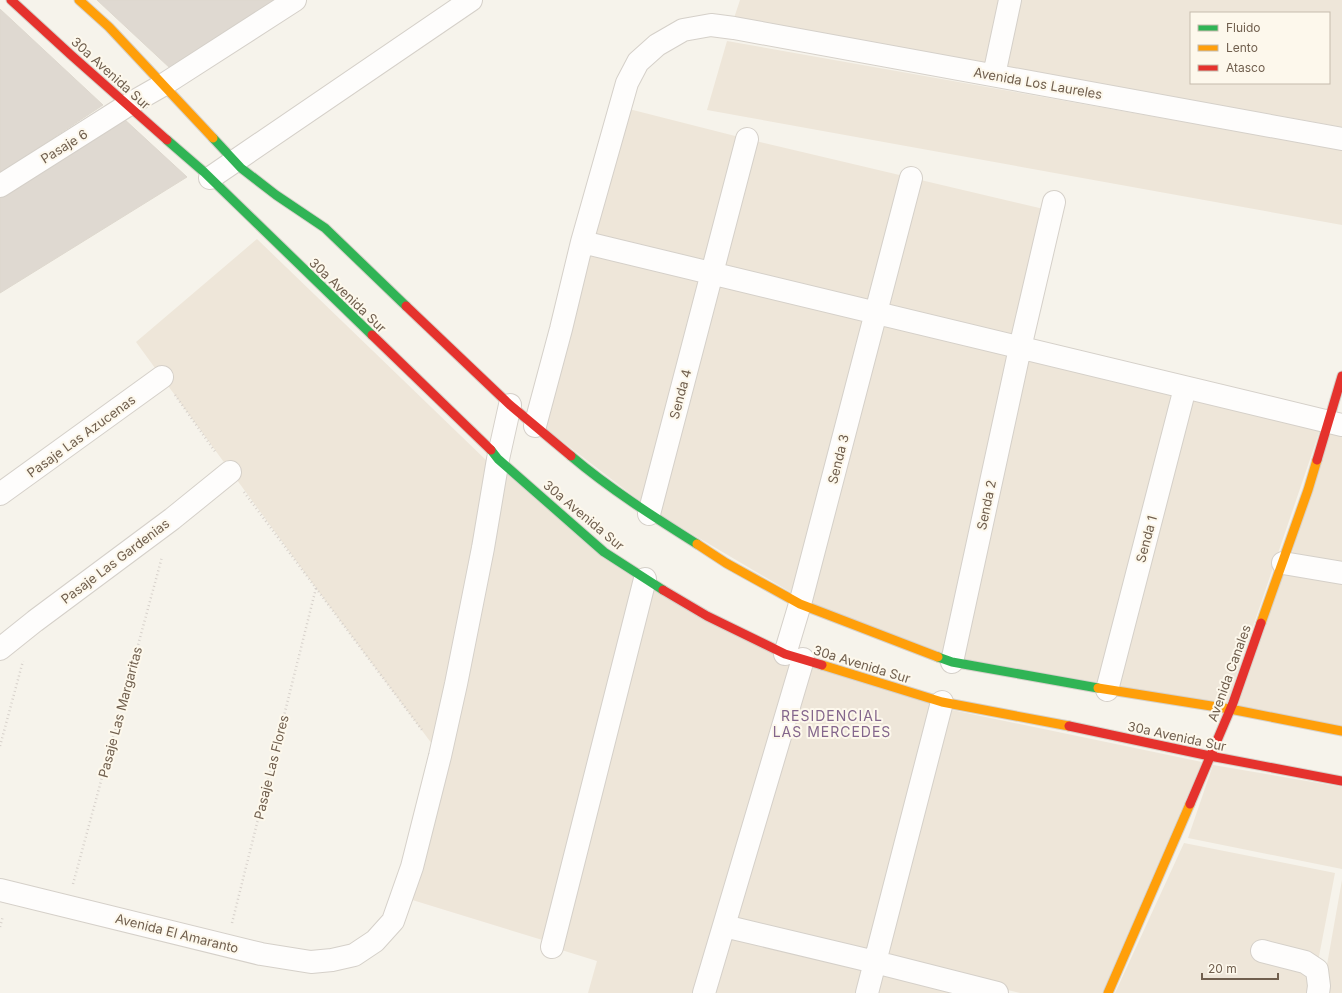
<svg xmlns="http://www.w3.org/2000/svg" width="1342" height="993" viewBox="0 0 1342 993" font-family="Inter,sans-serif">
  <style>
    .residential { fill: #eee6d9; fill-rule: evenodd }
    .building { fill: #dfd9d1; stroke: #ded8ce }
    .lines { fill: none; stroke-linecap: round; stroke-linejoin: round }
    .street-casing { stroke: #d5d0c9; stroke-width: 24 }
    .fast-casing { stroke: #d5d0c9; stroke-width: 11 }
    .slow-casing { stroke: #d5d0c9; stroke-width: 11 }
    .jam-casing { stroke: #d5d0c9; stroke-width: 11 }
    .path { stroke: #d7d1cb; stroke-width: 2.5; stroke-dasharray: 1 3; stroke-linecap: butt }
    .street { stroke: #fefdfc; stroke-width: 22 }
    .fast { stroke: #30b455; stroke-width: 9 }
    .slow { stroke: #ff9f0a; stroke-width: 9 }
    .jam { stroke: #e5322d; stroke-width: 9 }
    .labels { text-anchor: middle; stroke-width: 4; stroke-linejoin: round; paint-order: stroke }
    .street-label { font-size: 13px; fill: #705f4e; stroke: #fdf8ec }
    .neighbourhood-label { font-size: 14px; letter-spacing: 1px; fill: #84668c; stroke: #fdf8ec }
  </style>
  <rect width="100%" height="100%" fill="#f6f3eb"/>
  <path class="residential" d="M740 0H1003L989 67 734 18Z
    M1021 0H1342V127L1007 68ZM1191 13H1329V83H1191Z
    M727 41 1342 150V225L707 110Z
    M625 108 747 139 1048 210 1016 342 592 239Z
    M257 239 488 462 435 748 316 588 136 342Z
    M588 249 705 277 645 505 541 425Z
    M715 279 868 317 797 596 655 512Z
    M879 320 1014 352 949 655 806 602Z
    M1025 357 1176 391 1102 683 959 658Z
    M1189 393 1321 427 1227 703 1113 686Z
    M1328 423 1342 425V572L1289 564Z
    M501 466 642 580 549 942 406 898Z
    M1285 567 1342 576V727L1236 706Z
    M647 584 796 662 698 993H588L597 961 555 948Z
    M805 663 938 704 873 958 728 923Z
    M947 709 1202 762 1102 993H1020L880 959Z
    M1213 765 1342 787V869L1188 838Z
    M1184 843 1335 873 1312 993H1115Z
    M1342 880V993H1322Z
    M727 930 871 964 864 993H707Z
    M877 966 980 993H871Z"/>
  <path class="building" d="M97 0H278L171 69Z
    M0 9 103 105 0 173Z
    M123 118 187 177 0 293V196Z"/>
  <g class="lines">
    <g class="street-casing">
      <path id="street" d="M994 75 1010 0
        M210 178 471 0
        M0 186 128 105 163 85 295 0
        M582 242 1342 425
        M535 426 561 329 582 242 627 83 638 62 657 45 683 30 711 25 734 28 1342 139
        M0 494 162 377
        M649 514 747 139
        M1283 563 1342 573
        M0 649 35 621 172 519 230 472
        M785 654 800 604 911 178
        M952 662 1020 348 1054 202
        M1107 690 1185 388
        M0 890 261 954 311 962 332 960 354 955 375 941 393 921 412 867 440 756 456 684 483 548 498 459 510 405
        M724 926 875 962 997 993
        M552 947 645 579
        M1262 951 1305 962 1317 970 1319 986 1318 993
        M704 993 803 659
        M867 993 942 702"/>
    </g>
    <g class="fast-casing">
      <path id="fast" d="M213 138 241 168 276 195 325 228 406 306
        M167 140 204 172 372 335
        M491 450 498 459 604 552 663 590
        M571 456C610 489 654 517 697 544
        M938 657 952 662 1098 688"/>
    </g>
    <g class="slow-casing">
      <path id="slow" d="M79 0 109 27 213 138
        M697 544 726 563 800 604 938 657
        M1261 623 1308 490 1317 460
        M822 665 942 702 1069 726
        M1098 688 1230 709 1342 731
        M1108 993 1190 804"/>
    </g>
    <g class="jam-casing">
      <path id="jam" d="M11 0 71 55 167 140
        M406 306 510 405 571 456
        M372 335 491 450
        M1317 460 1342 376
        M663 590 707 616 785 654 822 665
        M1069 726 1210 756 1342 781
        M1190 804 1233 703 1261 623"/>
    </g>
    <path class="path" d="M175 395 216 453
      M244 492 422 730
      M0 746 23 661
      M73 884 162 557
      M232 923 316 588
      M0 927 3 916"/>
    <use href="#street" class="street"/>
    <use href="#fast" class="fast"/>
    <use href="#slow" class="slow"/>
    <use href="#jam" class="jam"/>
  </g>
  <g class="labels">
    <g class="street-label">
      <text transform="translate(111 73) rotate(42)" y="5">30a Avenida Sur</text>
      <text transform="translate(1038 83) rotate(10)" y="5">Avenida Los Laureles</text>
      <text transform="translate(64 146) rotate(-32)" y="5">Pasaje 6</text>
      <text transform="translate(348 295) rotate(44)" y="5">30a Avenida Sur</text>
      <text transform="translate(680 394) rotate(-75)" y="5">Senda 4</text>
      <text transform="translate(81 436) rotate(-36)" y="5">Pasaje Las Azucenas</text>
      <text transform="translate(838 459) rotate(-76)" y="5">Senda 3</text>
      <text transform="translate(986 505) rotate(-78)" y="5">Senda 2</text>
      <text transform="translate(584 515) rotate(40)" y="5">30a Avenida Sur</text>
      <text transform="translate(1146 539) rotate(-75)" y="5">Senda 1</text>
      <text transform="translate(115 561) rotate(-37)" y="5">Pasaje Las Gardenias</text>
      <text transform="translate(862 664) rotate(17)" y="5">30a Avenida Sur</text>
      <text transform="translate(1229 673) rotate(-70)" y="5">Avenida Canales</text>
      <text transform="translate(120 712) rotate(-75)" y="5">Pasaje Las Margaritas</text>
      <text transform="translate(1177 736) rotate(12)" y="5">30a Avenida Sur</text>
      <text transform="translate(271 767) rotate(-76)" y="5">Pasaje Las Flores</text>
      <text transform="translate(177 933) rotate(14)" y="5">Avenida El Amaranto</text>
    </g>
    <g class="neighbourhood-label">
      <text x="832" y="721">RESIDENCIAL<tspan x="832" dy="16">LAS MERCEDES</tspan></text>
    </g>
  </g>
  <rect x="1190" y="12" width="140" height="72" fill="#fdf8ec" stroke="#c5bbad"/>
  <rect x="1198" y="25" width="20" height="6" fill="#30b455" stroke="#c5bbad"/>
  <text x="1226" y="32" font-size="12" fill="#705f4e">Fluido</text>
  <rect x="1198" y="45" width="20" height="6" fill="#ff9f0a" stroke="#c5bbad"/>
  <text x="1226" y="52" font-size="12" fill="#705f4e">Lento</text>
  <rect x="1198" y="65" width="20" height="6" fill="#e5322d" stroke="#c5bbad"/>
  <text x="1226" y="72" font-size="12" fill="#705f4e">Atasco</text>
  <path d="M1202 973v6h76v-6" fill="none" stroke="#705f4e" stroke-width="2"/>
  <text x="1208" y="973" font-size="12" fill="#705f4e" stroke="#fdf8ec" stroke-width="3" paint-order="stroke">20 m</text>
</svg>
